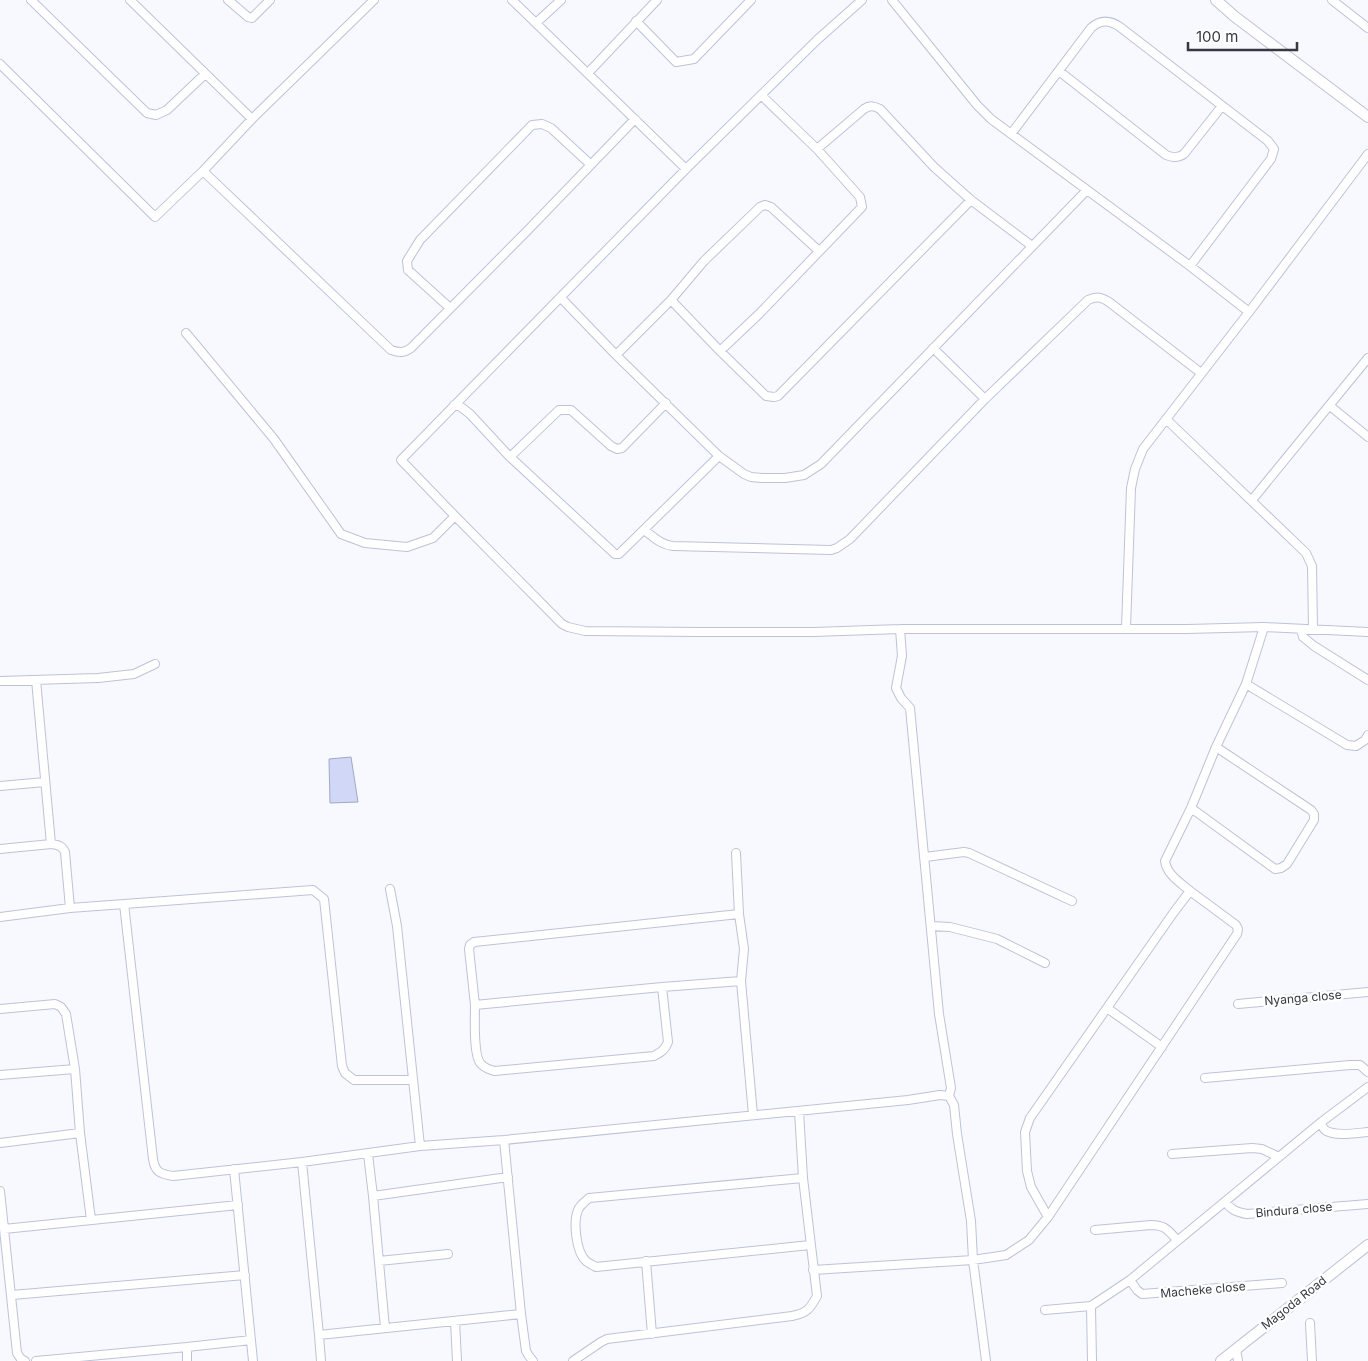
<svg xmlns="http://www.w3.org/2000/svg" width="1368" height="1361" viewBox="0 0 1368 1361" font-family="Inter,sans-serif">
  <style>
    .water { fill: #d1d8f7; stroke: #a3a8c1 }
    .lines { fill: none; stroke-linecap: round; stroke-linejoin: round }
    .minor-casing { stroke: #bdc2d9; stroke-width: 10 }
    .tertiary-casing { stroke: #bdc2d9; stroke-width: 12 }
    .minor { stroke: #fff; stroke-width: 8 }
    .tertiary { stroke: #fff; stroke-width: 10 }
    .labels { text-anchor: middle; stroke-width: 5; stroke-linejoin: round; paint-order: stroke }
    .street-label { font-size: 12px; fill: #373942; stroke: #fff }
  </style>
  <rect width="100%" height="100%" fill="#f8f9fe"/>
  <path class="water" d="M351 757 358 802 330 803 329 759Z"/>
  <g class="lines">
    <g class="minor-casing">
      <path id="minor" d="M31 0 147 113 156 115 167 110 205 74
        M130 0 252 119
        M228 0 248 17 252 18 270 0
        M512 0 686 169
        M862 0 817 40 686 169 401 460 455 516 562 624 568 627 585 631 699 632H814L900 629H1187L1264 627 1368 632
        M892 0 977 105 991 119 1190 266 1249 312
        M1332 0 1368 28
        M636 21 676 62 694 59 751 0
        M536 23 561 0
        M0 64 155 217 203 171 252 119 374 0
        M1059 71 1166 155C1173 158 1178 158 1184 154L1222 106
        M588 73 657 0
        M761 95 817 149 860 197 862 207 759 314 720 351 766 396 774 397 778 396 971 200
        M1011 134 1091 28C1101 19 1110 20 1120 27L1268 141 1274 149 1271 159 1190 266
        M817 149 864 109C870 105 874 106 880 109L934 167 971 200 1032 246
        M203 171 391 350C400 353 404 353 411 348L528 230 635 119
        M561 298 616 355 719 456 744 474 751 477 762 478H785L804 475 821 464 1087 190
        M671 300 720 351
        M450 308 408 270 407 261 420 240 532 125 542 124 551 128 590 164
        M186 333 274 439 341 534 365 543 407 547 433 538 455 516
        M933 348 985 399
        M616 355 671 300 704 261 760 207 765 205 771 207 819 251
        M454 405 461 407 470 414 510 457 615 554H619L719 456
        M1330 406 1368 437
        M1166 419 1306 553 1312 566 1313 629
        M510 457 559 410H571L611 446 617 449 622 448 666 403
        M1252 500 1368 358
        M644 530C654 537 661 545 673 546L831 550 837 548 850 539 985 399 1088 300C1097 296 1101 297 1109 302L1201 373
        M1126 628 1131 488 1135 469 1143 449 1249 312 1368 154
        M900 629 902 656 896 688 901 698 910 708 939 1014 951 1088 949 1096
        M1301 629 1303 637 1314 646 1368 680
        M0 681 98 678 134 674 155 664
        M1246 684 1347 745 1356 746 1365 740 1368 735
        M0 786 45 782
        M1191 808 1275 869 1281 868 1287 864 1314 820V814L1311 810 1216 747
        M0 849 51 844 36 680
        M736 853 739 914 744 949 741 981
        M925 857 964 852 969 853 1072 901
        M390 889 397 926 420 1146
        M124 904 153 1159C155 1172 160 1174 173 1176L302 1162 420 1146 504 1140 908 1100 940 1095 949 1096 954 1105 957 1134 971 1221 973 1260 986 1361
        M70 908 313 890 324 899 342 1066 345 1073 354 1080H413
        M0 917 70 908 65 852C62 846 59 845 51 844
        M931 926 950 927 997 939 1045 963
        M662 987 668 1042C665 1050 661 1052 654 1056L495 1071C490 1070 485 1068 481 1064 473 1056 475 1018 475 1005L662 987 741 981 753 1115
        M1238 1004 1368 992
        M475 1005 469 949 470 945 474 942 739 914
        M1107 1008 1162 1047
        M0 1009 55 1004 61 1007 66 1014 75 1069 80 1133 91 1220
        M0 1075 75 1069
        M1205 1078 1350 1065H1360L1368 1072
        M1320 1123C1322 1126 1323 1128 1325 1130 1334 1137 1357 1133 1368 1132
        M504 1140 521 1314 526 1351 529 1356 533 1361
        M0 1143 80 1133
        M368 1154 373 1196 385 1328
        M1172 1154 1252 1148 1262 1149 1279 1157
        M302 1162 319 1335 521 1314
        M234 1169 253 1361
        M803 1178 589 1198C585 1202 580 1205 578 1210 573 1222 576 1252 586 1261 588 1263 593 1265 596 1267L810 1245
        M0 1191 17 1353 21 1359 25 1361
        M373 1196 508 1177
        M1225 1202C1232 1210 1236 1212 1247 1214L1368 1204
        M1048 1217 1031 1187 1027 1171 1025 1132 1030 1118 1174 912 1190 891C1180 882 1167 875 1165 861L1191 808 1216 747 1246 684 1264 627
        M4 1229 238 1205
        M1095 1230 1151 1225C1165 1225 1168 1230 1177 1240
        M379 1261 448 1254
        M646 1261 652 1334
        M813 1270 973 1260 1006 1255 1029 1240 1048 1217 1237 934 1238 929 1236 925 1190 891
        M1130 1280 1137 1290 1142 1294 1282 1283
        M12 1295 245 1275
        M1045 1310 1091 1306
        M455 1321 457 1361
        M1310 1323 1312 1361
        M319 1335 321 1361
        M1236 1349 1238 1361
        M36 1361 187 1347
        M187 1361V1347L251 1340
        M573 1361 601 1342 607 1339 792 1316C807 1313 810 1309 817 1296L803 1178 799 1111
        M1092 1361 1091 1306 1130 1280 1320 1123 1368 1087"/>
    </g>
    <g class="tertiary-casing">
      <path id="tertiary" d="M1216 0 1234 16 1368 117
        M1221 1361 1368 1245"/>
    </g>
    <use href="#minor" class="minor"/>
    <use href="#tertiary" class="tertiary"/>
  </g>
  <g class="labels">
    <g class="street-label">
      <text transform="translate(1303 998) rotate(-5)" y="4">Nyanga close</text>
      <text transform="translate(1294 1210) rotate(-5)" y="4">Bindura close</text>
      <text transform="translate(1203 1290) rotate(-5)" y="4">Macheke close</text>
      <text transform="translate(1294 1303) rotate(-38)" y="4">Magoda Road</text>
    </g>
  </g>
  <path d="M1188 42v8h109v-8" fill="none" stroke="#373942" stroke-width="2.5"/>
  <text x="1196" y="42" font-size="15" fill="#373942" stroke="#ffffff" stroke-width="4" paint-order="stroke">100 m</text>
</svg>
